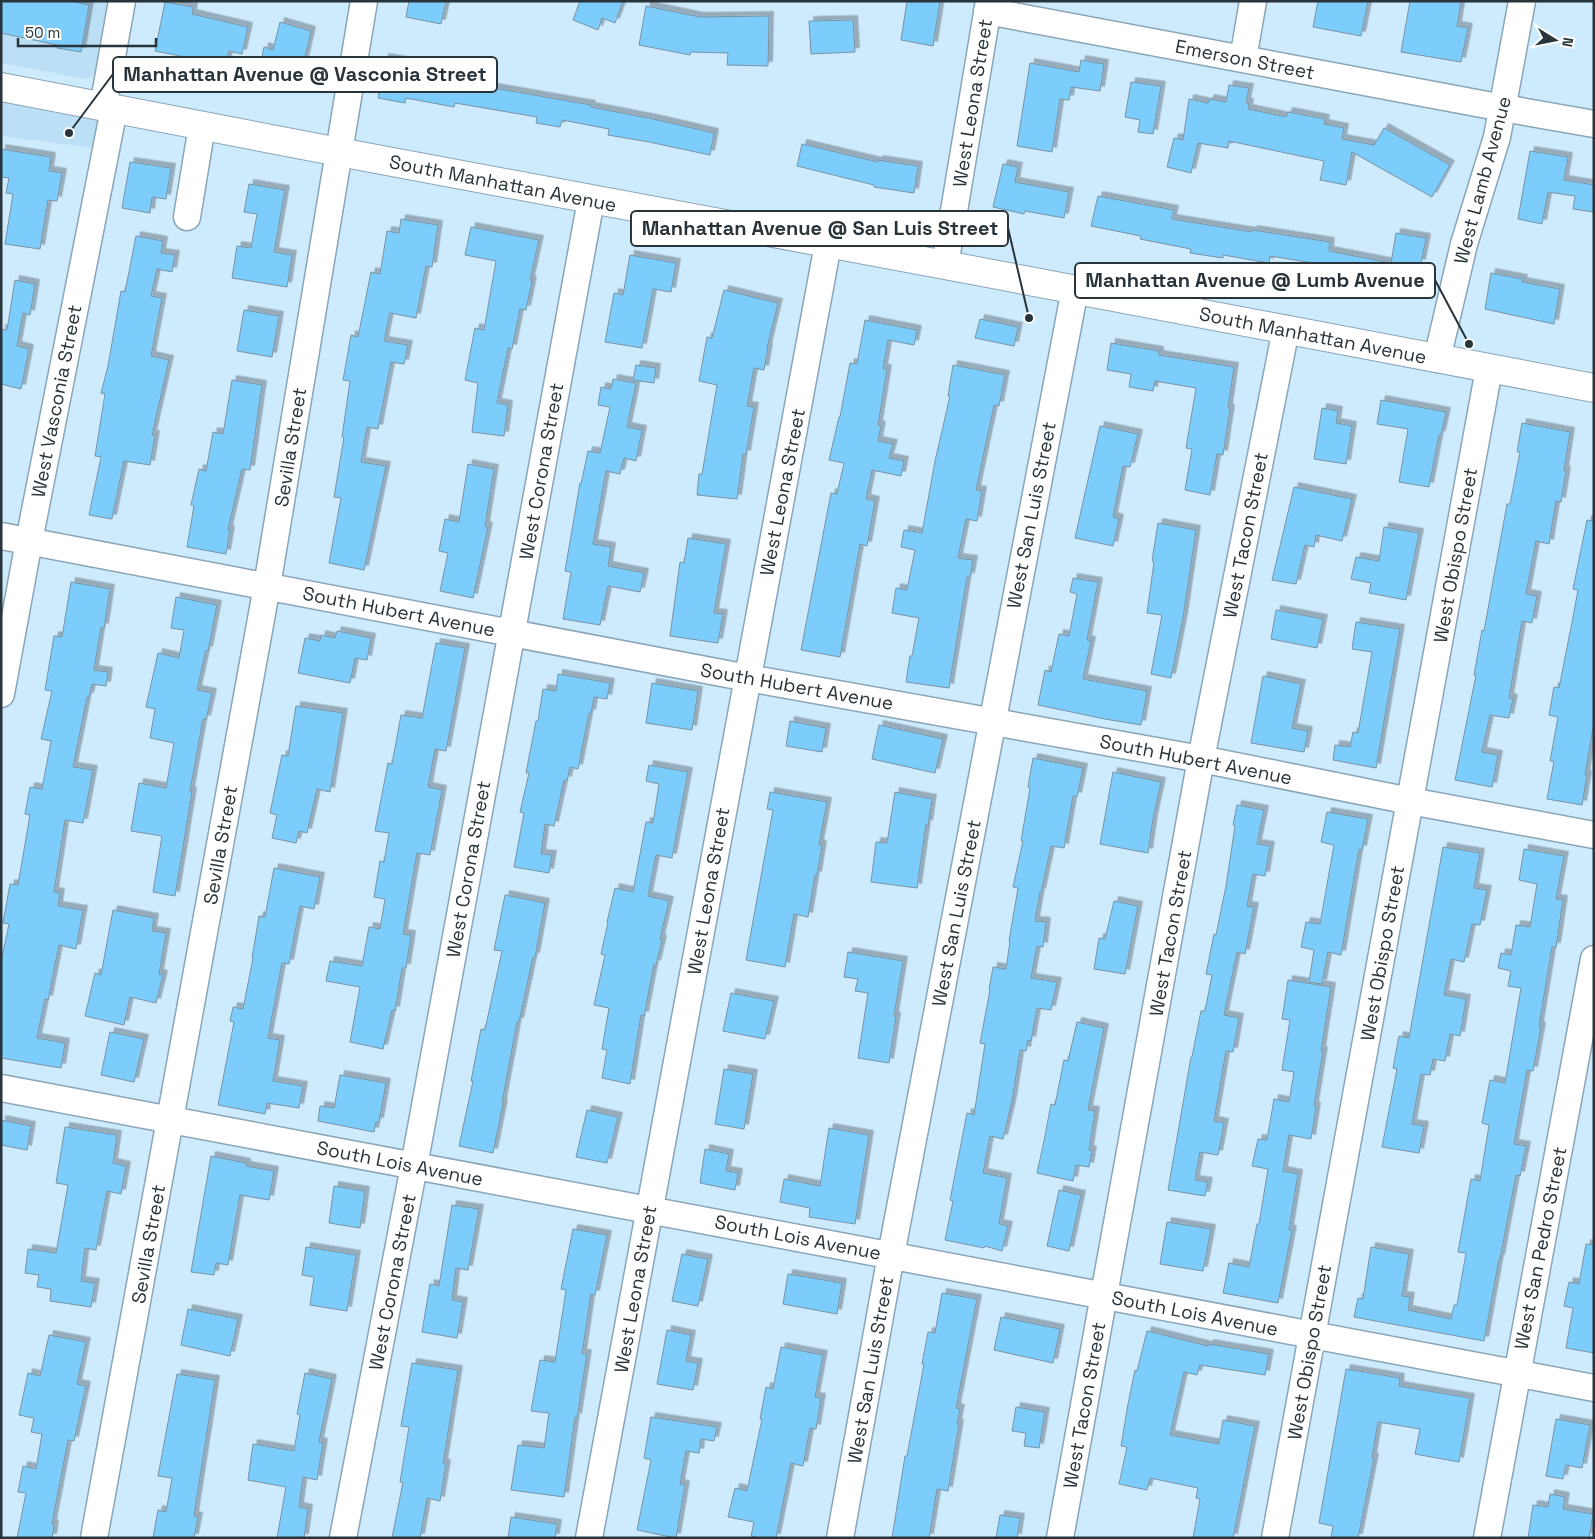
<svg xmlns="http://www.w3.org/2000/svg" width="1595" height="1539" viewBox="0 0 1595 1539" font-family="'Space Grotesk',sans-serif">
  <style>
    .built { fill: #bbdff5 }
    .building { fill: #7dcdfc; stroke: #7793a4; filter: url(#shadow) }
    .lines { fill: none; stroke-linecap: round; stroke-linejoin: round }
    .minor-casing { stroke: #89a5b7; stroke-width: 29 }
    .major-casing { stroke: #89a5b7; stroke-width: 30 }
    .minor { stroke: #fff; stroke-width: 26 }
    .major { stroke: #fff; stroke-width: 28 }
    .labels { text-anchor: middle; stroke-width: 5; stroke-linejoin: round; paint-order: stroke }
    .street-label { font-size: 19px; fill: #28333a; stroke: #fff }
    .leader { fill: none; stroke: #28333a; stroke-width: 2 }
    .callout-dot { fill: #28333a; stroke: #fff; stroke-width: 2 }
    .callout { fill: #fff; stroke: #28333a; stroke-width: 2 }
    .callout-label { font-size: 20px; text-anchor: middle; font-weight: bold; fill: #28333a }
  </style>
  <defs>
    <filter id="shadow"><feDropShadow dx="4.5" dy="-4.5" stdDeviation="0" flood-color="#0004"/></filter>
  </defs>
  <rect width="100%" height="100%" fill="#ceebfe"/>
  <path class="built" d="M1 1H110L97 71 93 76 86 79 1 63Z
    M1 97 101 116 95 148 1 136Z"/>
  <path class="building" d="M1 1H70L89 5 81 52 57 48V45L1 33Z
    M409 1H446L441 24 406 17Z
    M580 1H623L615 23 602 18 598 30 573 20Z
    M907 1H940L933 46 901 40Z
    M1318 1H1368L1361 36 1313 27Z
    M1410 1H1461L1457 26 1468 28 1461 62 1401 52Z
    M165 2 193 7 192 14 248 27 242 54 229 51 226 65 155 51Z
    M646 6 700 17 769 16 768 66 727 65 728 53 691 52 690 55 639 45Z
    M853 20 855 52 811 54 809 21Z
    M280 22 311 31 302 70 261 62 264 47 273 50Z
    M384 58 403 61 399 79 429 84V82L474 89 475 85 517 92 591 105V107L653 119 714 133 710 155 649 142 608 135 609 129 562 120 560 127 536 123 537 117 455 103 454 107 406 98 405 103 378 98Z
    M1081 60 1104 64 1100 91 1071 87 1069 100 1060 99 1052 152 1017 146 1030 63 1079 72Z
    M1131 82 1161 86 1153 134 1138 132 1140 120 1125 117Z
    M1229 85 1249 88 1246 103H1249L1248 109 1286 117 1288 112 1325 119 1324 124 1344 128 1342 139 1374 145 1384 128 1450 165 1432 197 1352 152 1346 185 1320 180 1324 161 1229 141 1228 148 1198 143 1191 173 1167 167 1174 138 1183 140 1189 99 1208 103 1210 99 1226 102Z
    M802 144 878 162V160L918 166 914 193 874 187V185L797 166Z
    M1 149 51 157 49 171 62 173 57 201 48 200 40 249 5 244 13 194 6 193 9 178 1 177Z
    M1530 151 1568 157 1564 180 1594 185V212L1573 209 1575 196 1548 192 1542 224 1518 219Z
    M130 162 171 168 166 199 152 197 150 213 122 208Z
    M1003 164 1018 167 1015 182 1069 192 1064 218 1025 211 1024 214 993 207Z
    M249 184 285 190 274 252 292 255 287 287 232 278 237 246 251 248 257 214 244 212Z
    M1098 196 1174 210 1172 219 1252 232 1253 230 1330 242 1329 251 1391 263 1396 233 1426 238 1421 264 1406 262 1402 288 1336 277 1338 267 1270 256 1269 263 1223 255V258L1190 253 1191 249 1140 239 1141 236 1091 226Z
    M401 219 438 225 432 267 426 266 416 318 390 313 384 341 408 345 404 364 391 362 378 429 367 427 361 462 386 466 364 570 329 563 341 498 334 497 344 437H342L350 381 343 380 351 335 358 337 371 272 380 274 387 231 399 233Z
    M471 227 539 240 530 280 532 281 526 310 520 309 512 349 508 348 497 403 508 405 504 436 472 432 478 383 465 380 475 328 484 330 496 261 465 255Z
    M136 236 163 241 161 253 175 255 172 272 157 269 151 296 162 298 151 356 169 360 152 435H155L150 465 124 461 112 519 89 515 101 457 95 456 105 394 101 393 108 366 121 291 125 292Z
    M630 255 676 263 671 292 653 289 642 348 605 342 614 293 623 295Z
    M1491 273 1523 279 1522 282 1560 289 1554 324 1485 309Z
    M15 280 35 284 30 315 23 313 17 346 29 349 21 389 1 384V329L7 330Z
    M724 290 778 303 767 348H768L764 370 754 368 747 406 754 407 746 455 743 454 737 499 697 495 699 474H702L717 385 699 381 707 337 712 338Z
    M244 310 279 316 272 357 237 351Z
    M980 319 1018 327 1014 346 975 338Z
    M865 320 917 330 914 345 888 340 883 369H887L878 425 881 426 878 441 893 444 889 458 904 461 901 476 872 470 866 499 875 501 867 546 860 544 840 657 801 650 831 493 837 494 844 463 829 460 839 417H840L850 363 857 364Z
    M1111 343 1159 351V355L1234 367 1228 408 1230 409 1223 455 1217 454 1210 495 1185 490 1192 449 1186 448 1196 388 1155 381 1153 391 1129 387 1131 374 1107 370Z
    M636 365 656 368 654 383 633 380Z
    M953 365 1005 375 999 406 994 405 976 490 982 491 977 521 966 519 958 558 973 560 970 577H967L949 688 906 682 910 656H912L919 618 892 613 896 588 907 590 915 550 901 547 904 530 922 533 935 461 950 396H948Z
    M613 379 636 383 627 427 642 430 636 461 624 458 620 474 606 471 593 544 611 547 608 566 644 573 640 592 608 586 600 625 563 619 571 572 565 571 580 483 581 484 588 451 600 453 610 407 598 405 601 387 611 389Z
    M232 380 262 385 250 470 242 469 228 530H230L226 554 187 547 194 506 191 505 199 469 206 471 213 432 223 434Z
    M1381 400 1446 412 1441 435H1439L1429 487 1399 482 1408 429 1377 424Z
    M1322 408 1338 411 1336 423 1352 426 1346 464 1314 459Z
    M1522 423 1570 432 1564 471H1566L1561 502 1556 501 1549 544 1536 541 1526 594 1537 596 1532 623 1522 621 1509 698 1513 699 1509 718 1490 715 1482 752 1498 755 1492 787 1455 780 1476 675H1474L1482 630 1484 631 1507 504H1510L1520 452H1517Z
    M1100 426 1138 434 1130 467 1123 466 1113 517 1119 519 1113 546 1075 538Z
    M468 464 494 469 485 526 488 527 473 598 440 591 448 553 439 551 445 519 459 522Z
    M1294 487 1352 499 1342 541 1316 535 1314 547 1305 545 1296 584 1272 580Z
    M1587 520 1594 521V722L1585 775H1587L1582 805 1547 799 1554 761H1550L1558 717 1549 715 1554 687 1559 688 1573 617 1578 590 1573 589Z
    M1158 523 1196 530 1183 618 1171 678 1151 674 1162 615 1147 613 1154 562 1152 561Z
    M1384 527 1419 533 1406 600 1369 593 1371 583 1351 579 1356 557 1379 561Z
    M688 538 726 544 714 613 723 614 718 643 670 636 680 562 684 563Z
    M1073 578 1098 582 1087 640 1091 641 1083 679 1147 691 1141 725 1105 719 1038 705 1045 670 1051 672 1059 634 1069 636 1077 594 1070 592Z
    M71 582 110 589 104 628 101 627 94 670 108 672 106 686 92 684 89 697H87L73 767 93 770 83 823 65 820 54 892 60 893 58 906 83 910 76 949 59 945 48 1000 45 999 37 1038 65 1043 61 1068 1 1058V962L9 924 3 923 10 884 18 885 30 815 25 814 30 787 42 789 51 741 41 739 52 691 45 690 54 636 62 637Z
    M176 597 217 605 208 651 206 650 197 690 212 693 206 720 203 719 190 791 192 792 175 896 153 892 162 836 131 831 139 783 166 788 174 743 150 738 155 709 146 707 158 653 179 658 184 630 171 628Z
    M1276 610 1323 619 1317 648 1271 639Z
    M1356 622 1400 629 1376 768 1333 760 1335 745 1350 747 1353 732 1358 733 1372 652 1352 649Z
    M337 631 371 638 367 660 355 658 350 683 298 673 305 638 320 641 321 635 335 638Z
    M436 643 465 648 446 751 435 749 428 787 442 790 430 855 417 853 403 934 411 935 406 968H402L395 1011 392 1010 383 1049 350 1042 360 987 326 981 330 961 362 966 369 927 380 929 385 899 374 897 380 861 384 862 389 833 375 831 388 763 392 764 401 715 422 718Z
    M558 674 610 683 607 699 594 697 591 714 589 713 578 769 570 767 567 781 564 780 554 826 545 824 541 854 552 855 549 873 514 867 524 813 520 812 529 773H526L536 721H538L543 689 556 691Z
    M1263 676 1301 684 1292 728 1308 731 1304 752 1251 743Z
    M652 683 698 691 692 730 646 723Z
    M296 706 343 713 330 792 317 789 307 833 299 831 296 843 272 838 277 815 270 813 282 755 288 756Z
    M790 721 826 728 822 752 786 746Z
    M879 725 943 739 935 773 872 759Z
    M1033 758 1083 768 1077 797 1073 796 1064 848 1051 846 1041 893 1040 892 1035 921 1046 922 1043 947 1037 946 1031 978 1057 982 1051 1010 1037 1008 1031 1041 1028 1040 1026 1051 1020 1050 1012 1101 1003 1139 990 1136 983 1173 1007 1178 999 1224 1008 1226 1002 1251 985 1246 984 1248 945 1240 953 1201 950 1200 967 1113 974 1115 985 1044 980 1043 990 990H989L993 967 1006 969 1010 941H1009L1018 888 1013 887 1023 841H1021L1030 788 1028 787Z
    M649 765 688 772 672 858 656 855 648 896 669 901 660 939 662 940 656 965 654 964 644 1016 641 1015 630 1084 602 1078 607 1050 602 1049 609 1008 594 1005 605 955 601 954 608 922H607L615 888 633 892 646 822 653 823 659 784 646 781Z
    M1113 772 1161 782 1153 819 1148 853 1100 844Z
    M770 792 827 802 819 845H822L817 876 815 875 808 917 794 914 785 967 746 960 773 810 767 809Z
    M895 792 932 799 928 825 926 824 917 888 871 882 876 842 887 843Z
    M1237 805 1264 810 1257 844 1270 846 1265 876 1253 874 1247 906 1254 907 1245 954 1237 952 1224 1015 1239 1018 1233 1052 1226 1051 1214 1121 1224 1123 1218 1155 1200 1152 1195 1180 1208 1182 1205 1196 1168 1190 1191 1057H1192L1201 1011H1205L1212 975 1206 974 1214 934 1216 935 1226 886 1235 826 1233 825Z
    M1327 812 1368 819 1362 850 1359 849 1341 955 1328 952 1322 984 1309 982 1314 950 1301 947 1306 922 1320 924 1334 845 1321 842Z
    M1443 847 1480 853 1474 888 1487 890 1480 925 1472 924 1464 962 1451 959 1444 995 1466 999 1460 1036 1450 1034 1445 1061 1433 1059 1430 1075 1421 1074 1412 1124 1424 1126 1419 1153 1382 1147 1397 1069 1393 1068 1399 1036 1409 1038Z
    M1524 849 1564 856 1556 899 1563 900 1556 947H1552L1539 1026 1541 1027 1533 1071 1527 1070 1514 1144 1526 1146 1520 1176 1516 1175 1500 1259H1499L1484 1341 1354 1317 1358 1298 1363 1299 1371 1247 1409 1254 1402 1296 1410 1297 1408 1310 1451 1319 1454 1305H1457L1466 1253 1458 1252 1471 1179 1480 1181 1489 1125 1482 1123 1490 1080 1505 1083 1521 988 1508 986 1511 971 1498 968 1501 953 1511 955 1516 925 1530 927 1537 884 1519 880Z
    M274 868 320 877 314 909 300 906 289 964 282 963 268 1038 280 1040 273 1081 303 1086 299 1108 267 1103 265 1114 218 1105 234 1022 230 1021 233 1007 243 1009 253 958H252L259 916 265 917Z
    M505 895 545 903 535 957H533L519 1022H517L502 1103 503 1104 493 1153 459 1146 473 1081H471L481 1029 485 1030 502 951 494 950Z
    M1114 901 1138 906 1125 974 1094 969 1099 938 1105 939Z
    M113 910 154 918 152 931 166 933 159 974 163 975 156 1003 130 997 124 1025 85 1016 95 973 101 975Z
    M848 952 903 961 894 1016 896 1017 889 1063 858 1058 868 993 855 991 858 979 844 977Z
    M1288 980 1331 987 1321 1051H1323L1314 1106 1316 1107 1311 1139 1289 1135 1283 1171 1298 1174 1289 1230H1292L1278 1303 1223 1293 1229 1263 1249 1267 1257 1224H1259L1268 1169 1252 1166 1258 1139 1267 1140 1274 1099 1289 1102 1294 1072 1282 1070 1290 1020 1282 1019Z
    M731 993 774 1001 765 1039 723 1031Z
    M1077 1022 1104 1028 1088 1110 1095 1111 1089 1150 1092 1151 1089 1167 1076 1165 1073 1181 1037 1173 1044 1141 1051 1104 1055 1105 1064 1060 1068 1061Z
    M110 1032 144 1039 134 1082 101 1075Z
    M724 1069 753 1074 744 1129 715 1124Z
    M340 1075 386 1083 379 1122H376L374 1132 318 1121 320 1106 334 1108Z
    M587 1110 618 1117 607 1163 576 1157Z
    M1 1120 31 1126 27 1150 1 1145Z
    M65 1127 117 1135 113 1163 126 1166 121 1194 107 1191 96 1250 85 1248 81 1281 95 1283 91 1307 50 1301 51 1289 37 1287 39 1275 25 1273 28 1249 56 1253 68 1185 56 1183Z
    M829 1128 869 1135 855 1224 809 1217 810 1208 780 1202 784 1179 820 1186Z
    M705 1149 729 1154 726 1171 738 1173 735 1190 700 1183Z
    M211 1156 246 1163V1166L274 1171 269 1200 240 1195 228 1265 216 1263 214 1275 191 1272Z
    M334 1186 365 1191 360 1228 329 1223Z
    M1059 1190 1081 1195 1069 1251 1047 1246Z
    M452 1205 479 1209 468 1270 456 1268 452 1300 463 1302 457 1338 422 1332 430 1284 439 1286Z
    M1167 1222 1211 1229 1203 1271 1160 1264Z
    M573 1229 607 1235 595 1295 591 1294 582 1354H587L577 1418 575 1417 564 1497 511 1490 518 1445 544 1448 549 1413 531 1411 540 1360 555 1362 566 1290 561 1289Z
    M1586 1244 1594 1245V1353L1566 1348 1573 1308 1564 1306 1569 1282 1579 1284Z
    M306 1247 356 1255 347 1311 310 1305 314 1277 302 1275Z
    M682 1254 708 1259 698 1306 672 1301Z
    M788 1274 842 1283 837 1314 783 1304Z
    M942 1293 977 1299 956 1408 960 1409 957 1423 959 1424 948 1491 937 1489 929 1538H892L905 1456H907L924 1364H922L928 1332 935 1333Z
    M188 1309 238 1319 230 1356 181 1345Z
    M1001 1317 1060 1329 1053 1363 994 1350Z
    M667 1330 691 1335 686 1361 698 1363 693 1390 657 1384Z
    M1147 1331 1208 1346 1209 1344 1269 1354 1265 1375 1200 1365 1197 1375 1184 1372 1170 1435 1219 1444 1223 1420 1255 1426 1233 1538H1193L1200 1499 1196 1498 1198 1488 1150 1478 1147 1490 1119 1484 1127 1447 1121 1446 1128 1404 1135 1370 1137 1371Z
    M49 1335 86 1342 77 1384 86 1386 74 1441 68 1440 52 1524 54 1525 52 1538H17L26 1493 18 1492 23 1466 36 1469 42 1434 31 1432 34 1418 19 1415 28 1373 40 1376Z
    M781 1347 823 1355 815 1397 821 1398 816 1429 810 1428 803 1466 791 1463 776 1538H761L751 1536 754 1522 728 1517 735 1488 747 1491 762 1419H760L766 1387 773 1389Z
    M412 1363 458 1370 443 1464H446L440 1501 427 1498 420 1538H392L403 1482H400L409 1427 401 1426Z
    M1346 1369 1400 1378 1399 1386 1470 1398 1459 1462 1415 1454 1420 1429 1378 1422 1372 1458H1374L1358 1538H1331L1333 1526 1319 1523Z
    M305 1373 332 1379 319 1442 323 1443 317 1480 303 1477 299 1507 308 1509 304 1538H277L286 1487 248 1480 253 1444 294 1451 300 1415 297 1414Z
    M177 1374 215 1380 194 1516 198 1517 194 1538H153L158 1510 166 1512 172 1478 158 1476Z
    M1016 1407 1045 1412 1039 1448 1024 1446 1026 1433 1012 1431Z
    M651 1417 717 1427 714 1441 701 1439 699 1453 686 1451 680 1484 685 1485 676 1538 637 1530 651 1460 644 1458Z
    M1556 1419 1590 1425 1582 1468 1566 1465 1563 1479 1546 1476Z
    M1550 1494 1565 1497 1563 1509 1593 1514 1589 1538H1528L1533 1505 1548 1507Z
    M1000 1515 1020 1518 1017 1538H996Z
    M511 1517 557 1524 555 1538H508Z"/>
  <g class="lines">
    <g class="minor-casing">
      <path id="minor" d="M987 11 1503 108 1594 124
        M1243 59 1253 1
        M103 107 122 1
        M187 217 202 126
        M945 265 989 1
        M1437 359 1464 244 1497 137 1522 1
        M1 536 748 678 1201 759 1410 801 1594 835
        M1 694 29 541 114 109
        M1 1088 1594 1388
        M94 1538 267 586 364 1
        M343 1538 414 1166 591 200
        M589 1538 828 244
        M840 1538 891 1255 1075 289
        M1060 1538 1201 759 1286 329
        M1275 1538 1489 369
        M1487 1538 1594 959"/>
    </g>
    <g class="major-casing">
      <path id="major" d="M1 87 339 152 945 265 1594 388"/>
    </g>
    <use href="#minor" class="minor"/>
    <use href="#major" class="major"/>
  </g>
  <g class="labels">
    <g class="street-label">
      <text transform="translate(1245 59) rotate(11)" y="7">Emerson Street</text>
      <text transform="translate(972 103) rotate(-81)" y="7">West Leona Street</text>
      <text transform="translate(1482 180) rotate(-75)" y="7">West Lamb Avenue</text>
      <text transform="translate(503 183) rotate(11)" y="7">South Manhattan Avenue</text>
      <text transform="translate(1313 335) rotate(11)" y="7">South Manhattan Avenue</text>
      <text transform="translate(56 401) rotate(-79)" y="7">West Vasconia Street</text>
      <text transform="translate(290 447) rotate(-81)" y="7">Sevilla Street</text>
      <text transform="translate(541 471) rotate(-80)" y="7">West Corona Street</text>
      <text transform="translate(782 492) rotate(-79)" y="7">West Leona Street</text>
      <text transform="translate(1031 515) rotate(-79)" y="7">West San Luis Street</text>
      <text transform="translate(1245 535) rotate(-79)" y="7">West Tacon Street</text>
      <text transform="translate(1455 555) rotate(-80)" y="7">West Obispo Street</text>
      <text transform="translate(399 611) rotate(11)" y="7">South Hubert Avenue</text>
      <text transform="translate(797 686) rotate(10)" y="7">South Hubert Avenue</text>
      <text transform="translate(1196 759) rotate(11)" y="7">South Hubert Avenue</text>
      <text transform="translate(220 845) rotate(-80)" y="7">Sevilla Street</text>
      <text transform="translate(468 869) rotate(-80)" y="7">West Corona Street</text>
      <text transform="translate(708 891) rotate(-80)" y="7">West Leona Street</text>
      <text transform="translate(956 913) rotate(-79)" y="7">West San Luis Street</text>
      <text transform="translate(1170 933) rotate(-80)" y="7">West Tacon Street</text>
      <text transform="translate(1382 953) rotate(-80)" y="7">West Obispo Street</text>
      <text transform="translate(400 1163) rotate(11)" y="7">South Lois Avenue</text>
      <text transform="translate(798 1237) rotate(11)" y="7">South Lois Avenue</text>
      <text transform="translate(148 1244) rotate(-80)" y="7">Sevilla Street</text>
      <text transform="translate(1540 1248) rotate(-79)" y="7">West San Pedro Street</text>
      <text transform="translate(392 1282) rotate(-79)" y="7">West Corona Street</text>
      <text transform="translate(635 1289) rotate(-80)" y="7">West Leona Street</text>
      <text transform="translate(1195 1313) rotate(11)" y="7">South Lois Avenue</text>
      <text transform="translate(1309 1352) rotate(-80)" y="7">West Obispo Street</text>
      <text transform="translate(870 1370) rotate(-80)" y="7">West San Luis Street</text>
      <text transform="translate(1084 1405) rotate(-80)" y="7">West Tacon Street</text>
    </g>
  </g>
  <path class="leader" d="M69 133L113 74M1029 318L1008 228M1469 344L1435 280"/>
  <g class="callout-dot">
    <circle cx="69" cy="133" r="5"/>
    <circle cx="1029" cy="318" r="5"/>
    <circle cx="1469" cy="344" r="5"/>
  </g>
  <g class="callout">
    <rect x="113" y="57" width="384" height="35" rx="5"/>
    <rect x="631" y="211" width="377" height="35" rx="5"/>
    <rect x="1075" y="263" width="360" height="35" rx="5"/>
  </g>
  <g class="callout-label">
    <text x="305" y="81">Manhattan Avenue @ Vasconia Street</text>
    <text x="820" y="235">Manhattan Avenue @ San Luis Street</text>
    <text x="1255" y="287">Manhattan Avenue @ Lumb Avenue</text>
  </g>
  <rect width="1595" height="1539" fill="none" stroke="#28333a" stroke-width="5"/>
  <g transform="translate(1555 40) rotate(100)" stroke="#ffffff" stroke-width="4" paint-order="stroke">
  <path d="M0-4L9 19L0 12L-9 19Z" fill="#28333a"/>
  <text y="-8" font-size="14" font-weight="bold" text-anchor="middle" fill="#28333a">N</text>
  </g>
  <path d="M18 38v8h138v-8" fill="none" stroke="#28333a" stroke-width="2.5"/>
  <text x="25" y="38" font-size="15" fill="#28333a" stroke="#ffffff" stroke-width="4" paint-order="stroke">50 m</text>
</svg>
